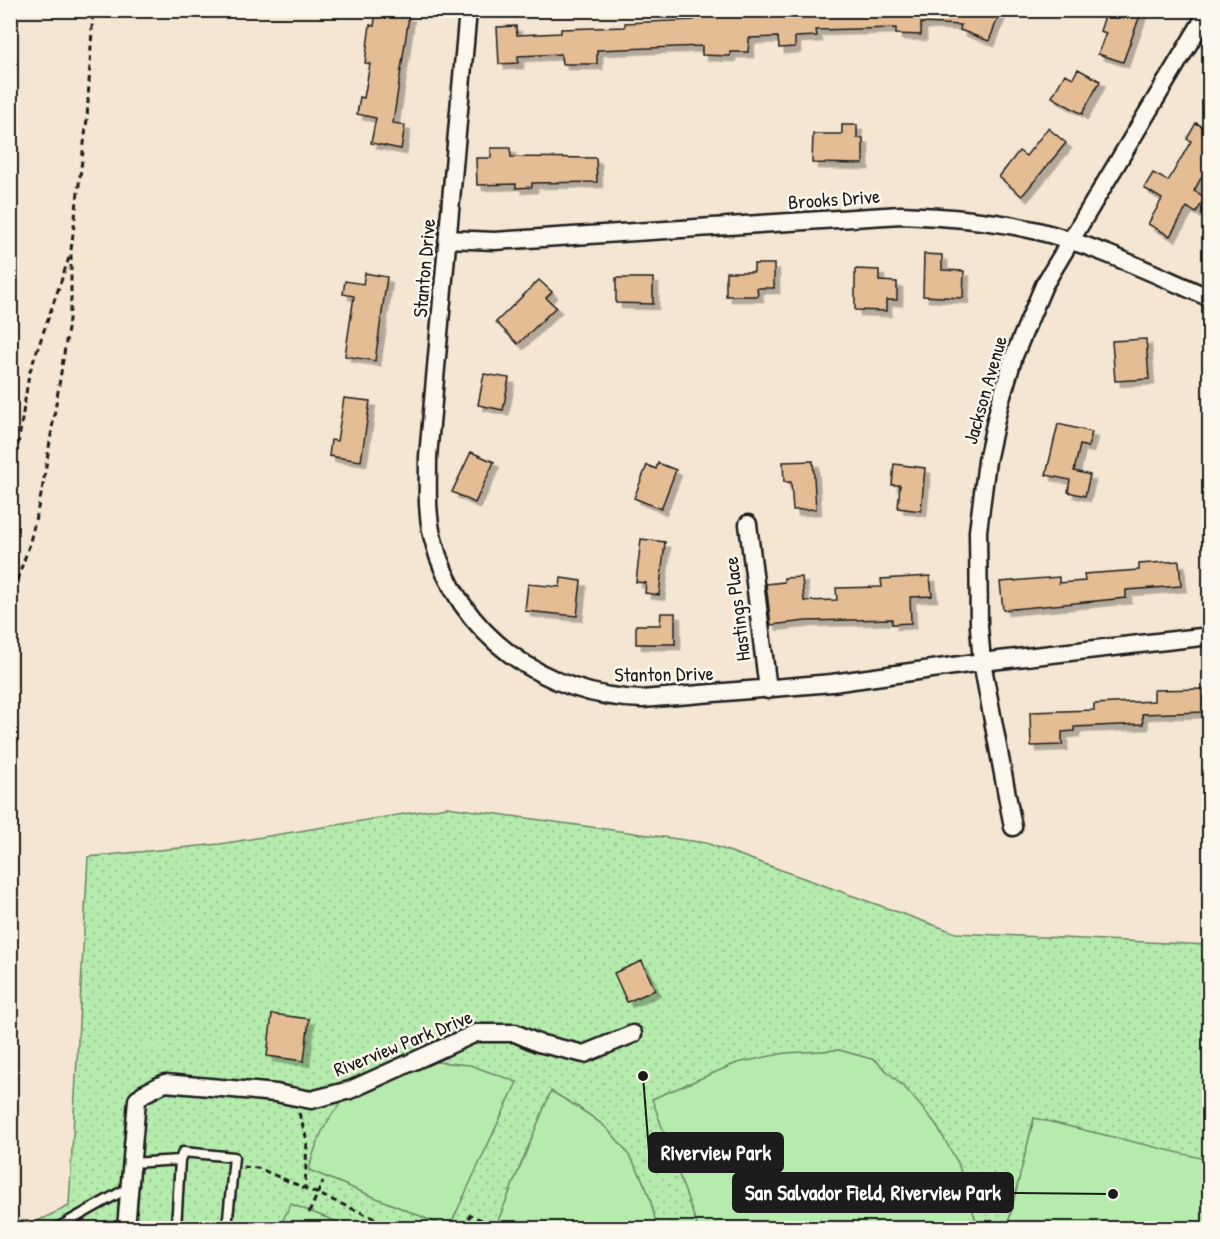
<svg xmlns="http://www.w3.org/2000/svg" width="1220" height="1239" viewBox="0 0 1220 1239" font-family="'Patrick Hand',sans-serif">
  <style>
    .grass { fill: url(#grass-dots); stroke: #688464; stroke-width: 1.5 }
    .pitch { fill: #b5ebad; stroke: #688464; stroke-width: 1.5 }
    .building { fill: #e5bd95; stroke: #1c1c1c; stroke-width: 1.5; filter: url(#shadow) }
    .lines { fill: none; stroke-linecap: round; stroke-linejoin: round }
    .lane-casing { stroke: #1c1c1c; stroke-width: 13 }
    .street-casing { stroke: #1c1c1c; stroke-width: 21 }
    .path { stroke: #1c1c1c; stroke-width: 3; stroke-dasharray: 6 4.5; stroke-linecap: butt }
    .lane { stroke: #fbf7ec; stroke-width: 8 }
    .street { stroke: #fbf7ec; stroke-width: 16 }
    .labels { text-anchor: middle; stroke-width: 5; stroke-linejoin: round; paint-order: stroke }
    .street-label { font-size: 20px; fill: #1c1c1c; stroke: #fbf7ec }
    .leader { fill: none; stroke: #1c1c1c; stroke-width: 2 }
    .callout-dot { fill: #1c1c1c; stroke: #fbf7ec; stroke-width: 2 }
    .callout { fill: #1c1c1c; stroke: #1c1c1c; stroke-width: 2 }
    .callout-label { font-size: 21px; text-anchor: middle; font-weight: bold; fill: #fff }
  </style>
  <defs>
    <pattern id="grass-dots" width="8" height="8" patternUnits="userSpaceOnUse" patternTransform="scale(1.5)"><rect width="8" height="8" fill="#b5ebad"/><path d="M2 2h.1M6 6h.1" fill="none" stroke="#9bc994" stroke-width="1.8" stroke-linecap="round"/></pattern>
    <filter id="shadow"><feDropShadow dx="5.5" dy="5.5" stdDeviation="0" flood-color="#0004"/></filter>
  </defs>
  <rect width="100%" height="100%" fill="#f4e6d2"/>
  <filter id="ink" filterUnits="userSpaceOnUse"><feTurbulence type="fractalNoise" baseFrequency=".0167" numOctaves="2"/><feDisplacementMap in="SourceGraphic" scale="12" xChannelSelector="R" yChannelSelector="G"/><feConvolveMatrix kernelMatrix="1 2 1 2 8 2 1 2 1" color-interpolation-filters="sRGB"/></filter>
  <g filter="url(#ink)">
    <path class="grass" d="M447 807 706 843 956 933 1209 945V1228H23L69 1206 88 857 220 844Z"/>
    <path class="pitch" d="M839 1050 875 1060 907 1090 935 1123 958 1163 978 1228H698L652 1099 737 1063 785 1053Z
      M425 1061 470 1065 517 1082 449 1228 309 1170C316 1138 330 1109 357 1088 370 1078 408 1067 425 1061Z
      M551 1091C569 1102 589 1113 605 1127 632 1152 653 1192 656 1228H495Z
      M1034 1118 1209 1160V1228H1007Z
      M291 1204 353 1228H279Z"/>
    <path class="building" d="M775 10H1001L989 41 960 30 961 25 921 23V35L896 34V28L816 30 817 36 795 37V47L779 48 778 37 749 38 748 52H730V56L702 55V46L597 50V64H562L561 54 518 56V63L499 64 497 27 516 26 517 35 561 33V29L625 27V23L694 20 695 14 760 17 759 11Z
      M1107 10H1142L1123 62 1098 54 1106 33 1100 31Z
      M376 12 409 16 393 123 405 125 401 149 371 143 376 118 357 114 360 97 364 98 370 64 365 63 370 25 374 26Z
      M1078 69 1100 81 1082 114 1052 97 1065 74 1073 78Z
      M1196 123 1209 130V163L1194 191 1205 197 1196 213 1187 207 1170 236 1148 224 1162 199 1144 188 1153 173 1168 181 1191 141 1187 139Z
      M842 125H857V138H863V164L812 163 813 134H842Z
      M1048 128 1066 143 1022 196 999 177 1019 151 1026 156Z
      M491 148H510L511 157 596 158 597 182 532 183V187L516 188V184L477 185 476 158H491Z
      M924 254 942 255V270L964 271 963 298 923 296Z
      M754 264H774V288H757L758 296H726V272H754Z
      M855 269 879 270V281L897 282V300H886V311L855 310Z
      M365 273 387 277 375 361 345 356 354 296 343 294 345 281 363 284Z
      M616 278H653V304L616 303Z
      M539 280 552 292 546 298 556 307 518 344 496 322Z
      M1146 339 1149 379 1115 381 1112 341Z
      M484 374 509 378 503 410 478 405Z
      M344 398 370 401 361 461 329 456 331 440 337 441Z
      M1058 424 1092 432 1088 447 1080 445 1074 471 1090 475 1085 496 1068 492 1070 480 1046 475Z
      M471 452 494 462 475 503 452 492Z
      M813 461 816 509 793 510 791 482H784L783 462Z
      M658 463 676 470 661 509 634 498 647 465 656 469Z
      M894 464 925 468 921 511 898 508 900 485H892Z
      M641 539 665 542 659 595 645 593 646 583 636 582Z
      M1179 561 1181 586 1126 590V598L1003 610 1000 582 1059 577V583L1085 581 1084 574 1139 570V564Z
      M930 576 932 596 910 597 911 623 892 624V619L806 621 771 625 766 584 784 582V578L802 577 804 601 837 600 836 588 882 587 881 579Z
      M561 578 581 581 577 616 525 611 528 584 560 587Z
      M661 613H675V644H636V625H660Z
      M1203 689 1204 712 1142 714 1143 724 1074 727V731L1062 732V745L1031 746 1030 712 1094 710V704L1154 701V690Z
      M642 961 655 990 627 1002 614 973Z
      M272 1014 309 1019 304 1061 267 1056Z"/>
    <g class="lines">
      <g class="lane-casing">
        <path id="lane" d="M131 1163 180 1160
          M57 1228 128 1188
          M176 1228 180 1160 183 1152 234 1157 227 1228"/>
      </g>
      <g class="street-casing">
        <path id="street" d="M468 10 428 457C428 484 426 513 433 539 457 635 546 697 642 699L832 683 982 662 1210 636
          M448 239 495 241 901 215C947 217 992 220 1038 231 1097 246 1154 274 1210 298
          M748 524 768 690
          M1013 827 982 662 979 627 978 531 987 461 999 406 1014 356 1044 285 1209 10
          M126 1228 137 1100 143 1094 165 1083 276 1093 311 1100 350 1090 476 1033H515L538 1043 584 1054 633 1034"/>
      </g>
      <path class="path" d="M10 497 29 374 70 255
        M10 600 29 546 42 491 68 329 71 300V250L87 119 93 10
        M299 1113 307 1140 305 1188
        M243 1167 258 1168 397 1228
        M309 1213 323 1181
        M464 1228 470 1215 491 1224 490 1228"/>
      <use href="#lane" class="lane"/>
      <use href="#street" class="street"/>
    </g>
  </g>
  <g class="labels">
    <g class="street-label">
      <text transform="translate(834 199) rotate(-4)" y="7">Brooks Drive</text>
      <text transform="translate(424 268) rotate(-85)" y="7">Stanton Drive</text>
      <text transform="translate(985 390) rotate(-74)" y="7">Jackson Avenue</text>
      <text transform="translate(737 609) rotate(-97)" y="7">Hastings Place</text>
      <text transform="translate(664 674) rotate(-1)" y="7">Stanton Drive</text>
      <text transform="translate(403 1043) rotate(-22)" y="7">Riverview Park Drive</text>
    </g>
  </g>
  <path class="leader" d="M643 1076L649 1152M1113 1194L1013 1193"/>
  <g class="callout-dot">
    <circle cx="643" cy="1076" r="6"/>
    <circle cx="1113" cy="1194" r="6"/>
  </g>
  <g class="callout">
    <rect x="649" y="1133" width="134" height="39" rx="6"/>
    <rect x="733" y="1173" width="280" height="39" rx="6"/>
  </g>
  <g class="callout-label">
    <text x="716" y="1160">Riverview Park</text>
    <text x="873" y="1200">San Salvador Field, Riverview Park</text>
  </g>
  <rect width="1220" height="1239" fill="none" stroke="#fbf7ec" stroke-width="36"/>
  <rect x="18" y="18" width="1184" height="1203" fill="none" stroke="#1c1c1c" stroke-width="2" filter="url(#ink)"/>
</svg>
